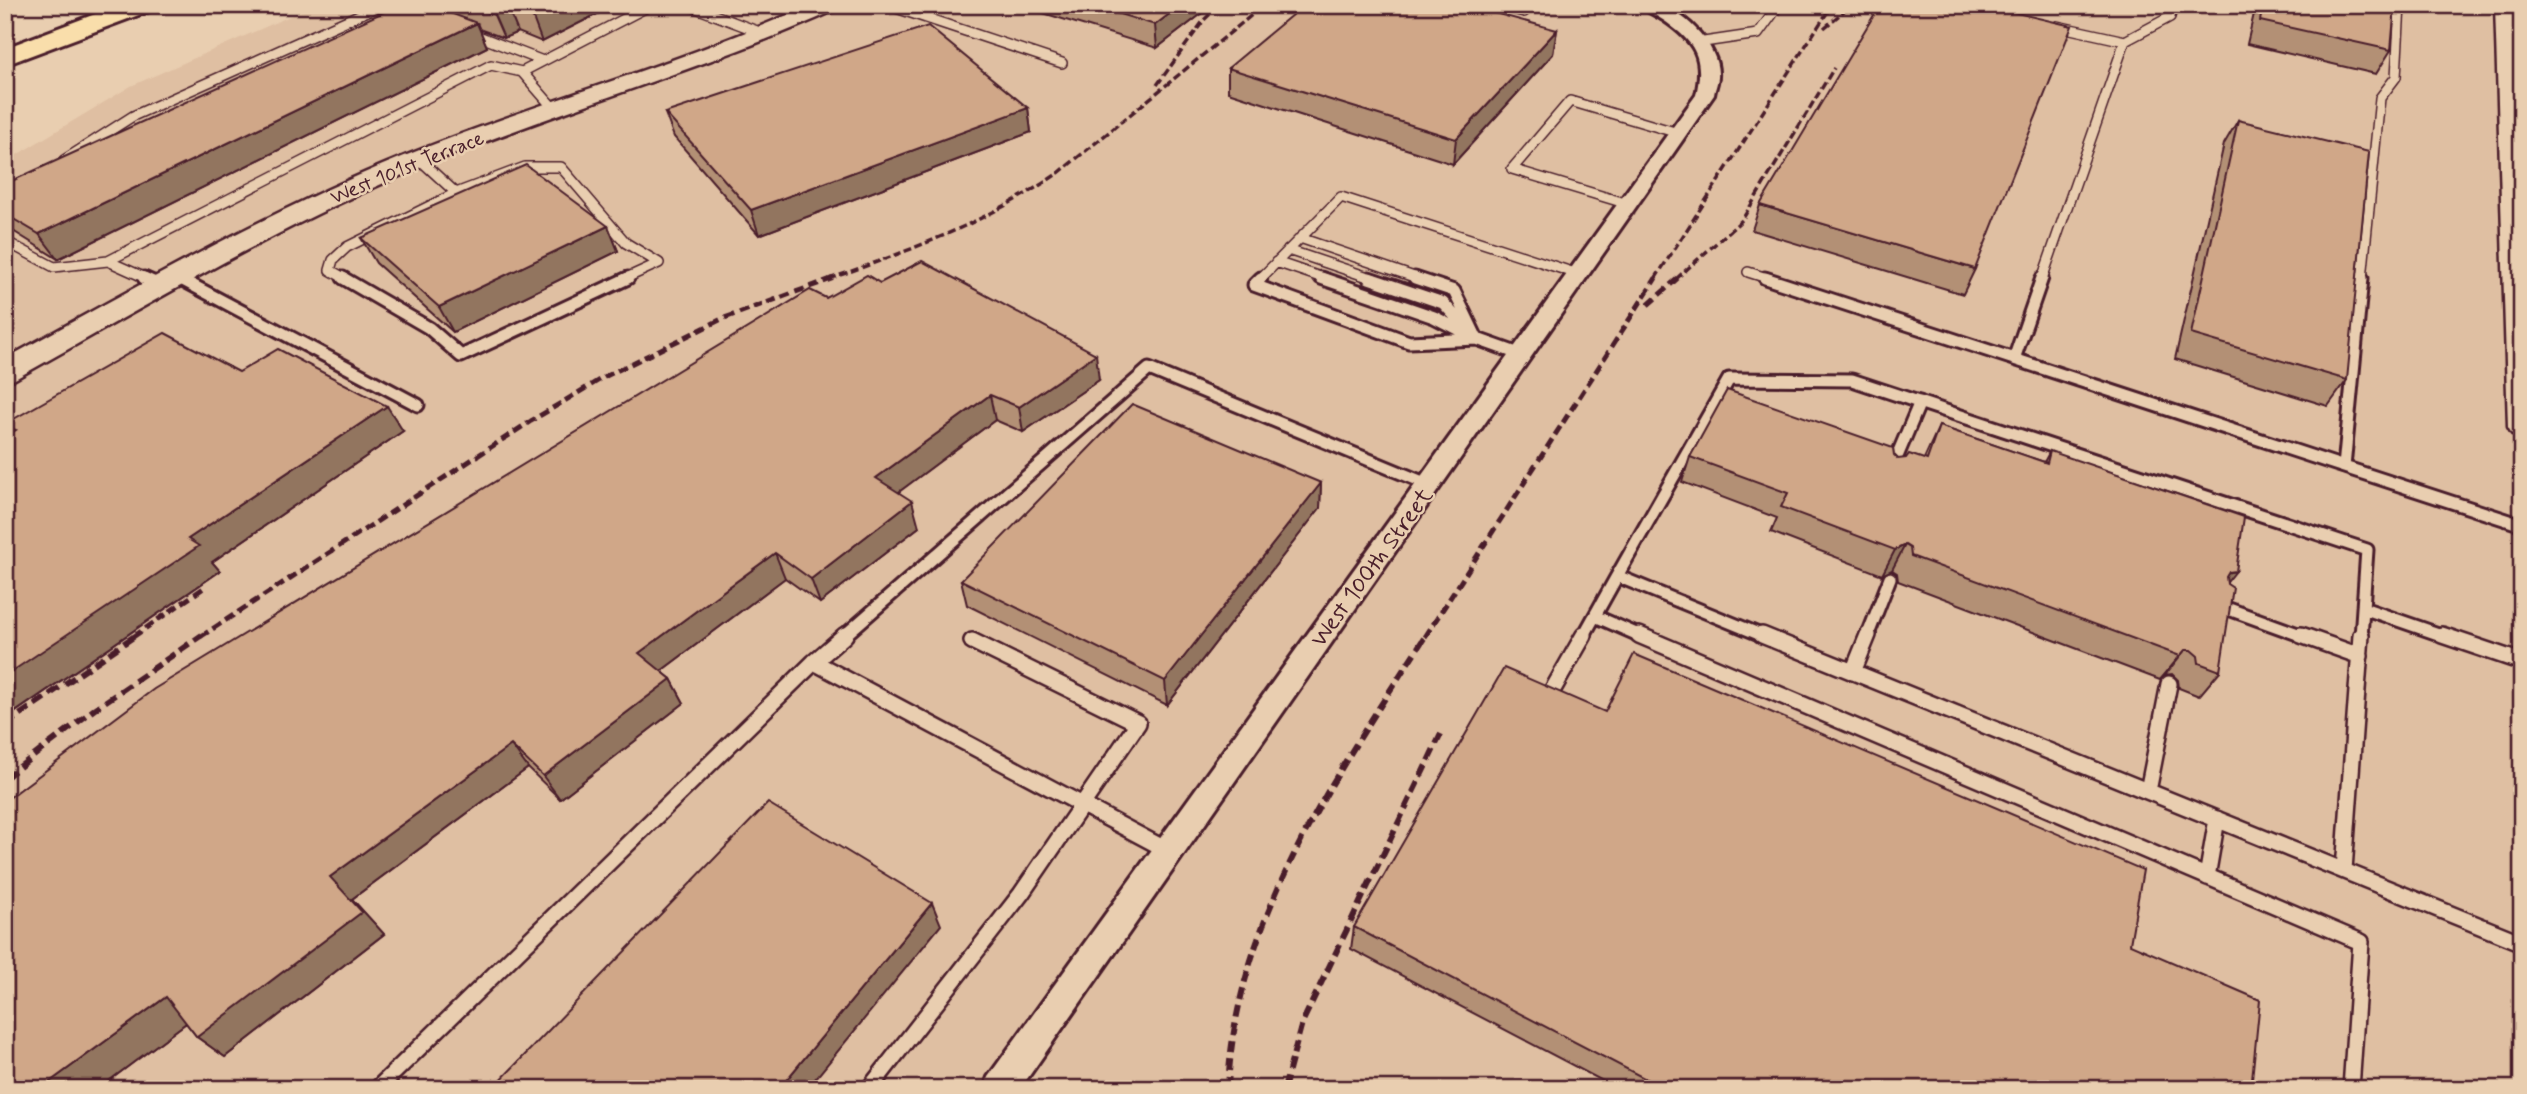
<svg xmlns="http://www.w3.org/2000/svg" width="2527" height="1094" viewBox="0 0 2527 1094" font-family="Mynerve,sans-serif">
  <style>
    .built { fill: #dfbfa2 }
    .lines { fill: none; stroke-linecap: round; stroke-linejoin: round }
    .service-far2-casing { stroke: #4a1f2b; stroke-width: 12 }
    .service-far1-casing { stroke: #4a1f2b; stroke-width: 17 }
    .service-casing { stroke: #4a1f2b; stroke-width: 20 }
    .minor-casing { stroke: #4a1f2b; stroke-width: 6 }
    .tertiary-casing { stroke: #4a1f2b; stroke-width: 5 }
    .secondary-casing { stroke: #4a1f2b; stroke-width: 5 }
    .motorway-casing { stroke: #4a1f2b; stroke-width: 6 }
    .service-far2 { stroke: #e9ceb0; stroke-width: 9 }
    .service-far1 { stroke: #e9ceb0; stroke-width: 11 }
    .service { stroke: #e9ceb0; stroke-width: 15 }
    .minor { fill: #e9ceb0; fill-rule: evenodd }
    .tertiary { fill: #e9ceb0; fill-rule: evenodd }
    .secondary { fill: #e9ceb0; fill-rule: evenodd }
    .motorway { fill: #f9deab; fill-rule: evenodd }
    .rail-far2 { stroke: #4a1f2b; stroke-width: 3.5; stroke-dasharray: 8 3.5; stroke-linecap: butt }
    .rail-far1 { stroke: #4a1f2b; stroke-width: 5; stroke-dasharray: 10 5; stroke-linecap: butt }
    .rail { stroke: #4a1f2b; stroke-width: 6; stroke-dasharray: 12 6; stroke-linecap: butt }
    .wall { fill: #b39075; stroke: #4a1f2b; stroke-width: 2 }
    .shaded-wall { fill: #92755f; stroke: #4a1f2b; stroke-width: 2 }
    .building { fill: #d0a788; stroke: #4a1f2b; stroke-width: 2 }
    .labels { text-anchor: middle; stroke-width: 5; stroke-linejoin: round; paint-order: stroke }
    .far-street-label { font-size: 21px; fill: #4a1f2b; stroke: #e9ceb0 }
    .street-label { font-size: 24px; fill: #4a1f2b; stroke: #e9ceb0 }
  </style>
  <rect width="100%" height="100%" fill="#e9ceb0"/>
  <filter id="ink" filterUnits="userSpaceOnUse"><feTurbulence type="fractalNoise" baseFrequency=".0143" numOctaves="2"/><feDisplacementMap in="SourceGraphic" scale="14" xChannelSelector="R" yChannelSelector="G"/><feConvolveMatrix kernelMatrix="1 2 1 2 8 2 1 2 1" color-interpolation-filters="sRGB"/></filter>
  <g filter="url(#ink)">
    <path class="built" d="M315 5H2522V1089H5V162L131 86Z"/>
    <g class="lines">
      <g class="service-far2-casing">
        <path id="service-far2" d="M688 5 765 34
          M887 5 1062 63
          M1498 5 1524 12 1531 5
          M2057 26 2125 41 2170 17 2173 5
          M468 32 543 61
          M1697 43 1758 34 1779 5
          M555 110 522 72 651 5
          M419 159 456 193
          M64 160 133 116 381 5
          M456 193 525 167H561L626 243 659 263 624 279
          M1628 204 1512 169 1570 101 1678 133
          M1300 238 1420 279
          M5 241 54 267 108 261 148 279
          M1288 250 1374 279
          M108 261 491 65 522 72
          M1276 262 1326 279
          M1748 272 1770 279
          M178 277 182 279
          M346 279 330 270 333 260 347 247 456 193
          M1260 279 1341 197 1578 274
          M2042 279 2125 41
          M2362 279 2380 98 2396 77 2400 5"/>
      </g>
      <g class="service-far1-casing">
        <path id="service-far1" d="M144 278 162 286
          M179 278 418 405
          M343 278 429 328 461 356 628 278
          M1261 278 1254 285 1409 342 1477 339 1522 355
          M1321 278 1434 317 1477 339
          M1369 278 1443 303 1467 329
          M1415 278 1454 291 1477 339
          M1765 278 2014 359
          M2042 278 2014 359 2344 467
          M2362 278 2344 467 2522 525
          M1890 473 1920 402
          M2215 604 2306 637
          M2363 608 2447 637
          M1595 616 1643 637
          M843 637 1149 369 1430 485
          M1583 637 1617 576
          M1766 637 1617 576 1729 379 1852 380 2367 550 2361 637
          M1867 637 1890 578"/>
      </g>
      <g class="service-casing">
        <path id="service" d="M1639 635 2361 942 2351 1089
          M1762 635 2522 943
          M2301 635 2360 656
          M2442 635 2522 662
          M814 662 1167 850
          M1853 672 1868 635
          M1552 691 1584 635
          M2148 791 2169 684
          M2344 870 2361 635
          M2207 877 2217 819
          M377 1089 814 662 845 635
          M869 1089 1021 894 1138 723 972 641"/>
      </g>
      <g class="minor-casing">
        <path id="minor" d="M1640 5C1647 5 1656 4 1663 6 1687 15 1718 46 1718 73 1719 80 1715 88 1714 95L1020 1089H984L988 1077 1696 95C1705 57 1695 42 1663 20 1656 15 1646 12 1640 5Z"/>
      </g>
      <g class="tertiary-casing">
        <path id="tertiary" d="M2495 5H2515L2522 148V436L2512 434 2508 427Z"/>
      </g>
      <g class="secondary-casing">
        <path id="secondary" d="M810 5H839L836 10C700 71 557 110 419 168 279 226 148 305 15 379L5 382V359C135 288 264 213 402 157 536 102 677 65 810 5Z"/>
      </g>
      <g class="motorway-casing">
        <path id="motorway" d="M119 5H155L152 10 5 65V48Z"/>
      </g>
      <use href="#service-far2" class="service-far2"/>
      <use href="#service-far1" class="service-far1"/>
      <use href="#service" class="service"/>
      <use href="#minor" class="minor"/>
      <use href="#tertiary" class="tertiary"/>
      <use href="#secondary" class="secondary"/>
      <use href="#motorway" class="motorway"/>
      <path class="rail-far2" d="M1824 28 1851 5
        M1157 85 1204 20 1219 5
        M829 279C910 251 989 221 1060 172L1264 5
        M1655 279 1832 5
        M1676 279 1742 220 1834 68"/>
      <path class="rail-far1" d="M1648 305 1678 278
        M133 637 205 587
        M200 637 531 421 606 376 722 319 834 278
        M1425 637 1656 278"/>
      <path class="rail" d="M5 725 136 635
        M5 778 96 708 202 635
        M1228 1089C1235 919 1337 773 1426 635
        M1284 1089 1302 1023 1441 734"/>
    </g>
    <path class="wall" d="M437 5H615L542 42 518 32 504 38 479 29 487 47 58 259 5 226V184L439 9Z
      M1017 5H1213L1157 48Z
      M1736 5H1761L1757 11Z
      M2079 5H2099L2097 9Z
      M2256 5H2395L2391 50 2376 74 2247 44Z
      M1557 30 1553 54 1453 164 1228 92V68Z
      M1028 108 1031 132 759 235 674 137 665 113Z
      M2238 120 2347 380 2328 406 2175 359 2224 144Z
      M1760 205 1975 269 1963 294 1752 230Z
      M608 226 618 251 453 332 376 263 361 238Z
      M880 283 1099 380 1023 432 995 420 898 492 919 527 820 603 785 578 661 671 671 679 684 703 560 799 528 768 352 899 384 934 225 1057 197 1037 186 1023 98 1089 826 298Z
      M239 372 403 431 212 562 220 571 5 719V437L11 433 5 427V424Z
      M1939 426 2044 462 2050 451 2227 582 2220 671 2199 696 2179 688 2178 680 2172 674 2165 675 2160 680 1898 581 1897 573 1892 570 1882 575 1771 532 1777 518 1682 482 1690 457 1894 455 1898 459H1924Z
      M1321 483 1320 508 1167 705 967 605 961 580Z
      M1354 927 2130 944 2251 1089H1618L1351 949Z"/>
    <path class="shaded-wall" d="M559 5H615L542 42 533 18Z
      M1181 5H1213L1157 48 1155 25Z
      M508 8 518 32 504 38 494 15Z
      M477 23 487 47 58 259 39 234Z
      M1557 30 1553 54 1453 164 1456 139Z
      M1028 108 1031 132 759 235 751 210Z
      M608 226 618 251 453 332 439 307Z
      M1096 354 1099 380 1023 432 1019 407Z
      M990 395 995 420 884 503 876 478Z
      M387 406 403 431 212 562 220 571 5 719V676L188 539Z
      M1321 483 1320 508 1167 705 1165 681Z
      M912 501 919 527 820 603 811 579Z
      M1905 545 1892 570 1882 575 1895 550Z
      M775 553 785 578 653 677 639 653Z
      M2236 571 2216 596 2209 597 2229 572Z
      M2185 650 2165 675 2160 680Z
      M671 679 684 703 560 799 543 776Z
      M511 745 528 768 352 899 384 934 225 1057 197 1037 330 877Z
      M932 903 941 925 807 1089H779Z
      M166 997 194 1017 98 1089H40Z"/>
    <path class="building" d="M399 5H429L477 23 39 234 5 214V184Z
      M469 5H559L533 18 508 8 494 15Z
      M1090 5H1181L1155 25Z
      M1304 5H1465L1557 30 1456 139 1228 68Z
      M1880 5H1983L2072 26 1975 269 1760 205Z
      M2263 5H2395L2391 50 2260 21Z
      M928 26 1028 108 751 210 665 113Z
      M2238 120 2369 152 2347 380 2191 334Z
      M526 165 608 226 439 307 361 238Z
      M922 261 1096 354 1019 407 990 395 876 478 912 501 811 579 775 553 639 653 671 679 543 776 511 745 330 877 362 912 197 1037 166 997 40 1089H5V801L154 689 810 290 826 298 867 275 880 283Z
      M165 333 239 372 278 349 387 406 188 539 199 546 5 676V437L16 430 5 426V424Z
      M1727 390 1893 448 1894 455 1898 459 1906 458 1909 454 1927 460 1939 426 2047 463 2050 451 2244 517 2236 571 2229 572 2226 577 2227 584 2233 588 2220 671 2199 663 2198 656 2191 650H2185L2180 656 1911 556 1910 548 1905 545 1895 550 1781 507 1788 493 1690 457Z
      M1132 404 1321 483 1165 681 961 580Z
      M1634 654 2143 870 2130 944 2260 1000 2251 1089H1665L1354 927 1504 668 1605 712Z
      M768 803 932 903 779 1089H492Z"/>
  </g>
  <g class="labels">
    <g class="far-street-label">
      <text transform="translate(407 167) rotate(-22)" y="7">West 101st Terrace</text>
    </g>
    <g class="street-label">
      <text transform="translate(1371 567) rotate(-54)" y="8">West 100th Street</text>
    </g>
  </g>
  <rect width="2527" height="1094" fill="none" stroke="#e9ceb0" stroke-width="28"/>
  <rect x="14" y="14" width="2499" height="1066" fill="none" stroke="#4a1f2b" stroke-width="2.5" filter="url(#ink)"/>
</svg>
